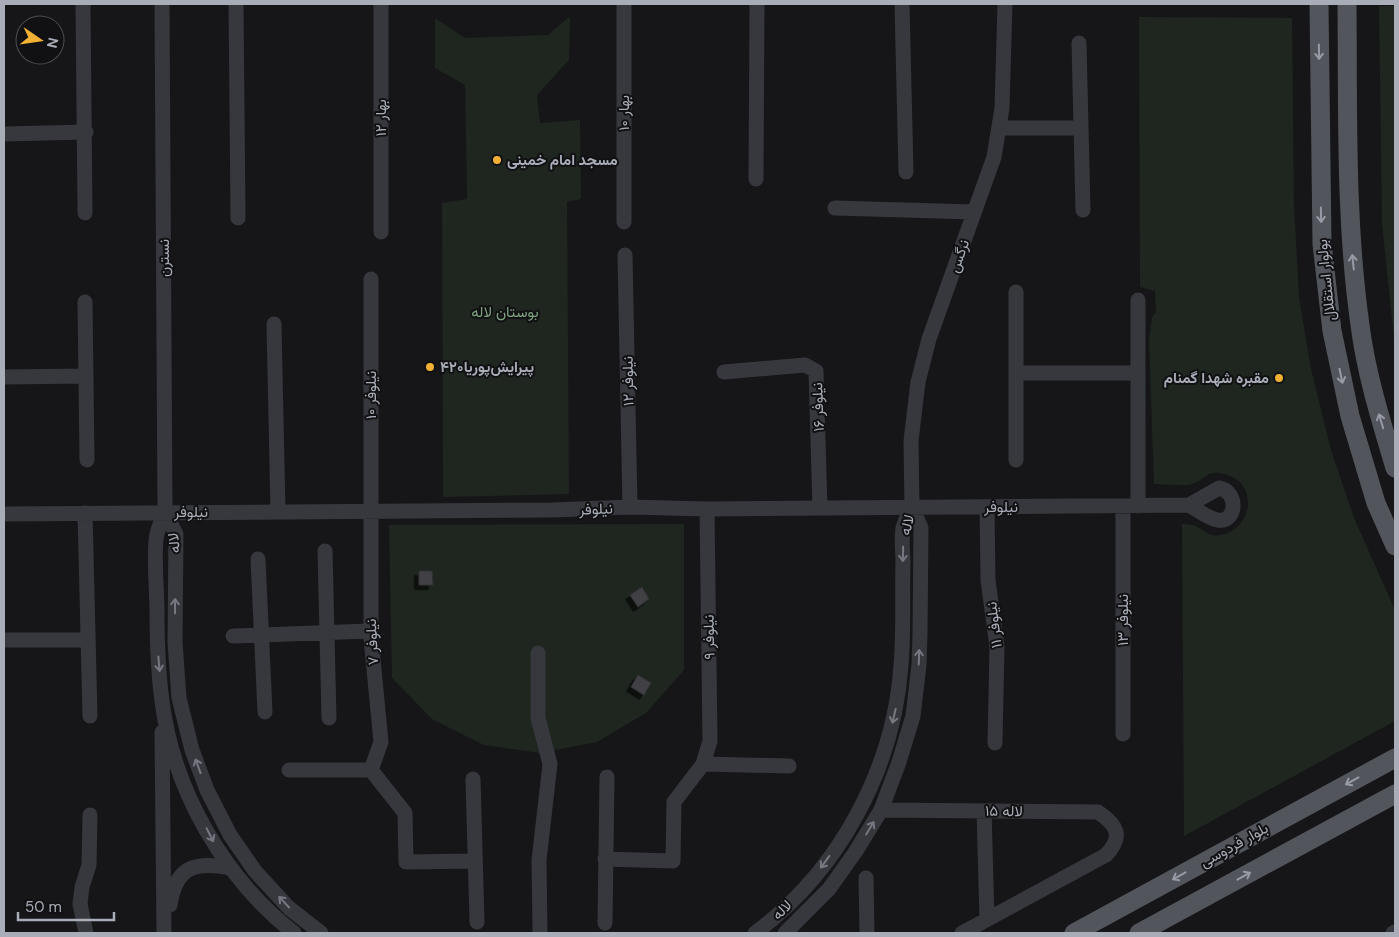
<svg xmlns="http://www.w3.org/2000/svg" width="1399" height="937" viewBox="0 0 1399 937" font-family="'DM Sans',Vazirmatn,sans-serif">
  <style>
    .green { fill: #1e261f }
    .building { fill: #404145; stroke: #303034; filter: url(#shadow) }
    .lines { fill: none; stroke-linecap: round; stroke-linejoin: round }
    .minor { stroke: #37383d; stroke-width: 15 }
    .major { stroke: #53555c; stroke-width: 19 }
    .oneway { stroke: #979ba6 }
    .oneway2 { stroke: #757881 }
    .poi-dot { fill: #f2b134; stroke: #111113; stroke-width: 2 }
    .labels { text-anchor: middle; stroke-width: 4; stroke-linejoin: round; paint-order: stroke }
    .street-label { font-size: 15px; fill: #a8adb8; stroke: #111113 }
    .poi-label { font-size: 15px; font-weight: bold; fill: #a8adb8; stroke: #111113; text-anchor: start }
    .park-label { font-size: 15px; fill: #7fa381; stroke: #111113 }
  </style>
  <defs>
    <filter id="shadow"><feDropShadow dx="-4.5" dy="4.5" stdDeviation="0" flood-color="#0009"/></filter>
  </defs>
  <rect width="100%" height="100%" fill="#161618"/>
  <path class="green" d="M1379 6H1395V348L1382 224Z
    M570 16 569 60 537 95 540 123 580 120 581 199 567 202 569 494 443 497 442 203 467 199 465 85 435 68V18L465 38 548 35Z
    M1139 17 1292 18 1294 205 1299 297 1311 369 1331 450 1354 518 1395 610V721L1184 836 1182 524C1185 524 1190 524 1193 525 1203 528 1208 538 1221 535 1254 528 1259 482 1224 474 1207 469 1205 480 1192 484 1182 487 1165 484 1154 484L1149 341 1152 317 1156 312 1155 291 1140 287Z
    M684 524V670L646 713 597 742 540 753 484 745 432 719 392 678 389 525Z"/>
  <path class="building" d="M419 571H432L433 585H419Z
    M642 587 649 599 638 607 630 595Z
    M638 675 651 683 644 695 631 687Z"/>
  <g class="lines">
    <path class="minor" d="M83 4 85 213
      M162 4 165 512C162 519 159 526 157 534 153 548 157 592 157 610 157 640 158 671 162 701 173 790 224 878 294 933
      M236 4 238 218
      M624 4V222
      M902 4 906 172
      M1079 43 1083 210
      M999 128H1081
      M4 134 86 132
      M756 179 757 4
      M835 208 974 212
      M381 232V4
      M625 255 630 507
      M85 302 87 460
      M274 324 278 512
      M724 372 805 365 816 371 820 508
      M1016 373H1138
      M4 377 85 376
      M1016 460V292
      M1138 506V300
      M987 507 988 580 997 647 995 743
      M165 512 176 534 175 642 179 698 192 750 207 790 230 835 255 871 289 908 321 933
      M85 513 90 716
      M4 514 552 510 630 507 707 509 1189 505C1197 510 1208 518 1217 520 1237 524 1239 491 1219 488L1189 505
      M325 551 329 718
      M258 559 265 712
      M233 636 370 631
      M4 640H88
      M538 653V718L550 764 539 860 540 933
      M162 732 164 933
      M1123 734V506
      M703 764 789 766
      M289 770H371L405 813 406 862 475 861
      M371 770 381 742 371 638V279
      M473 779 477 922
      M881 810 1098 812C1117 825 1124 836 1106 855L962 933
      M984 811 987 919
      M605 859 673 861 674 802 703 764 710 741 707 509
      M866 878 867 933
      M170 905C176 866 195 861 231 868
      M605 923 607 777
      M86 933 80 904 82 887 89 865 90 815
      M755 933C839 871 894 769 901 665 904 631 902 596 903 562 903 552 901 539 903 528 905 521 909 514 912 507
      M785 933 829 889 856 851 881 810 899 762 913 716 919 665 920 634 921 528 912 507 911 441 918 382 929 339 994 157 1002 108 1005 4
      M1393 933 1395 932"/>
    <path class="major" d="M1319 4 1322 244 1332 331 1350 416 1376 503 1395 546
      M1347 4C1348 111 1345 219 1360 325 1366 373 1381 421 1395 468
      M1074 933 1395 758
      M1139 933 1395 794"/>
  </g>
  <defs><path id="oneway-shaft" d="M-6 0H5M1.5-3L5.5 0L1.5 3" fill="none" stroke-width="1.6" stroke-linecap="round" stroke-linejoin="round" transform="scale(1.25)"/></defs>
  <g class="oneway">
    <use href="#oneway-shaft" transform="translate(1319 52) rotate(89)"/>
    <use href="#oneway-shaft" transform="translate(1321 215) rotate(89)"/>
    <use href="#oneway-shaft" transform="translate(1353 262) rotate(-96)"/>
    <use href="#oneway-shaft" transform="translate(1341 376) rotate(78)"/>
    <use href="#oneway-shaft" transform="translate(1381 421) rotate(-107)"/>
    <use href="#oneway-shaft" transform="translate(1352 781) rotate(151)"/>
    <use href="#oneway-shaft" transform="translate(1179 876) rotate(151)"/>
    <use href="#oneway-shaft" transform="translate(1244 876) rotate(-29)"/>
  </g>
  <g class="oneway2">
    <use href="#oneway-shaft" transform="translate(903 554) rotate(91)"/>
    <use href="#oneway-shaft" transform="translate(175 606) rotate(-90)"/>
    <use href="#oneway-shaft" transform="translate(919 657) rotate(-88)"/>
    <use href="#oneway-shaft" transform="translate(159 664) rotate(85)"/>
    <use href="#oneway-shaft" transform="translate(894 716) rotate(103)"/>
    <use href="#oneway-shaft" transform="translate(198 766) rotate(-110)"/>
    <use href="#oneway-shaft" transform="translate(870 828) rotate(-59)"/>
    <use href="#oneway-shaft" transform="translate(210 835) rotate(63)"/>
    <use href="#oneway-shaft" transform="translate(825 862) rotate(126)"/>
    <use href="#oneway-shaft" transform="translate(284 902) rotate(-133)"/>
  </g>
  <g class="poi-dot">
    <circle cx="497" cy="160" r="5"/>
    <circle cx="430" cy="367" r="5"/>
    <circle cx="1279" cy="378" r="5"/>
  </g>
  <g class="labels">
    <g class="street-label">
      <text transform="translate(624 113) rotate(-90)" y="5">بهار ۱۰</text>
      <text transform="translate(381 118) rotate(-90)" y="5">بهار ۱۲</text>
      <text transform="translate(959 256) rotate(-70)" y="5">نرگس</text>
      <text transform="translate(164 258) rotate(-90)" y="5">نسترن</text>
      <text transform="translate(1326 280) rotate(-96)" y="5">بولوار استقلال</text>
      <text transform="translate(628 381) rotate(-91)" y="5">نیلوفر ۱۲</text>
      <text transform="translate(371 395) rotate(-90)" y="5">نیلوفر ۱۰</text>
      <text transform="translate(818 407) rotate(-92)" y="5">نیلوفر ۱۶</text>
      <text x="1001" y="512">نیلوفر</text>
      <text transform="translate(596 509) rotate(-2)" y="5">نیلوفر</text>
      <text x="191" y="517">نیلوفر</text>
      <text transform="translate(907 525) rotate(-75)" y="5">لاله</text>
      <text transform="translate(174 543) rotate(-96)" y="5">لاله</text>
      <text transform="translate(1123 620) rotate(-90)" y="5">نیلوفر ۱۳</text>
      <text transform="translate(994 625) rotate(-97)" y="5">نیلوفر ۱۱</text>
      <text transform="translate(709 637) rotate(-91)" y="5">نیلوفر ۹</text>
      <text transform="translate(372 642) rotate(-93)" y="5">نیلوفر ۷</text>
      <text transform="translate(1004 811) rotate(1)" y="5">لاله ۱۵</text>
      <text transform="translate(1234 845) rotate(-29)" y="5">بلوار فردوسی</text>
      <text transform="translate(782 910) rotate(-44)" y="5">لاله</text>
    </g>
    <g class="poi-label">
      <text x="507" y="165">مسجد امام خمینی</text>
      <text x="440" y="372">پیرایش‌پوریا۴۲۰</text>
      <text x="1269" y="383" text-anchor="end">مقبره شهدا گمنام</text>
    </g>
    <g class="park-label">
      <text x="505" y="317">بوستان لاله</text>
    </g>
  </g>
  <rect width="1399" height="937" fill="none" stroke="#a8adb8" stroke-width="10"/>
  <g transform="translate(40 40) rotate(103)"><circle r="24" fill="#111113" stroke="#4d4f55"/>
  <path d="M0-4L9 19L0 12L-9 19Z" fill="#f2b134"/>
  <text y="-8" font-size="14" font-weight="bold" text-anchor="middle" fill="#a8adb8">N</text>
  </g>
  <path d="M18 912v8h96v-8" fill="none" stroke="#a8adb8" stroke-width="2.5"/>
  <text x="25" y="912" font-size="15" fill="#a8adb8" stroke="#111113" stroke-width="4" paint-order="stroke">50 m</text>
</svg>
